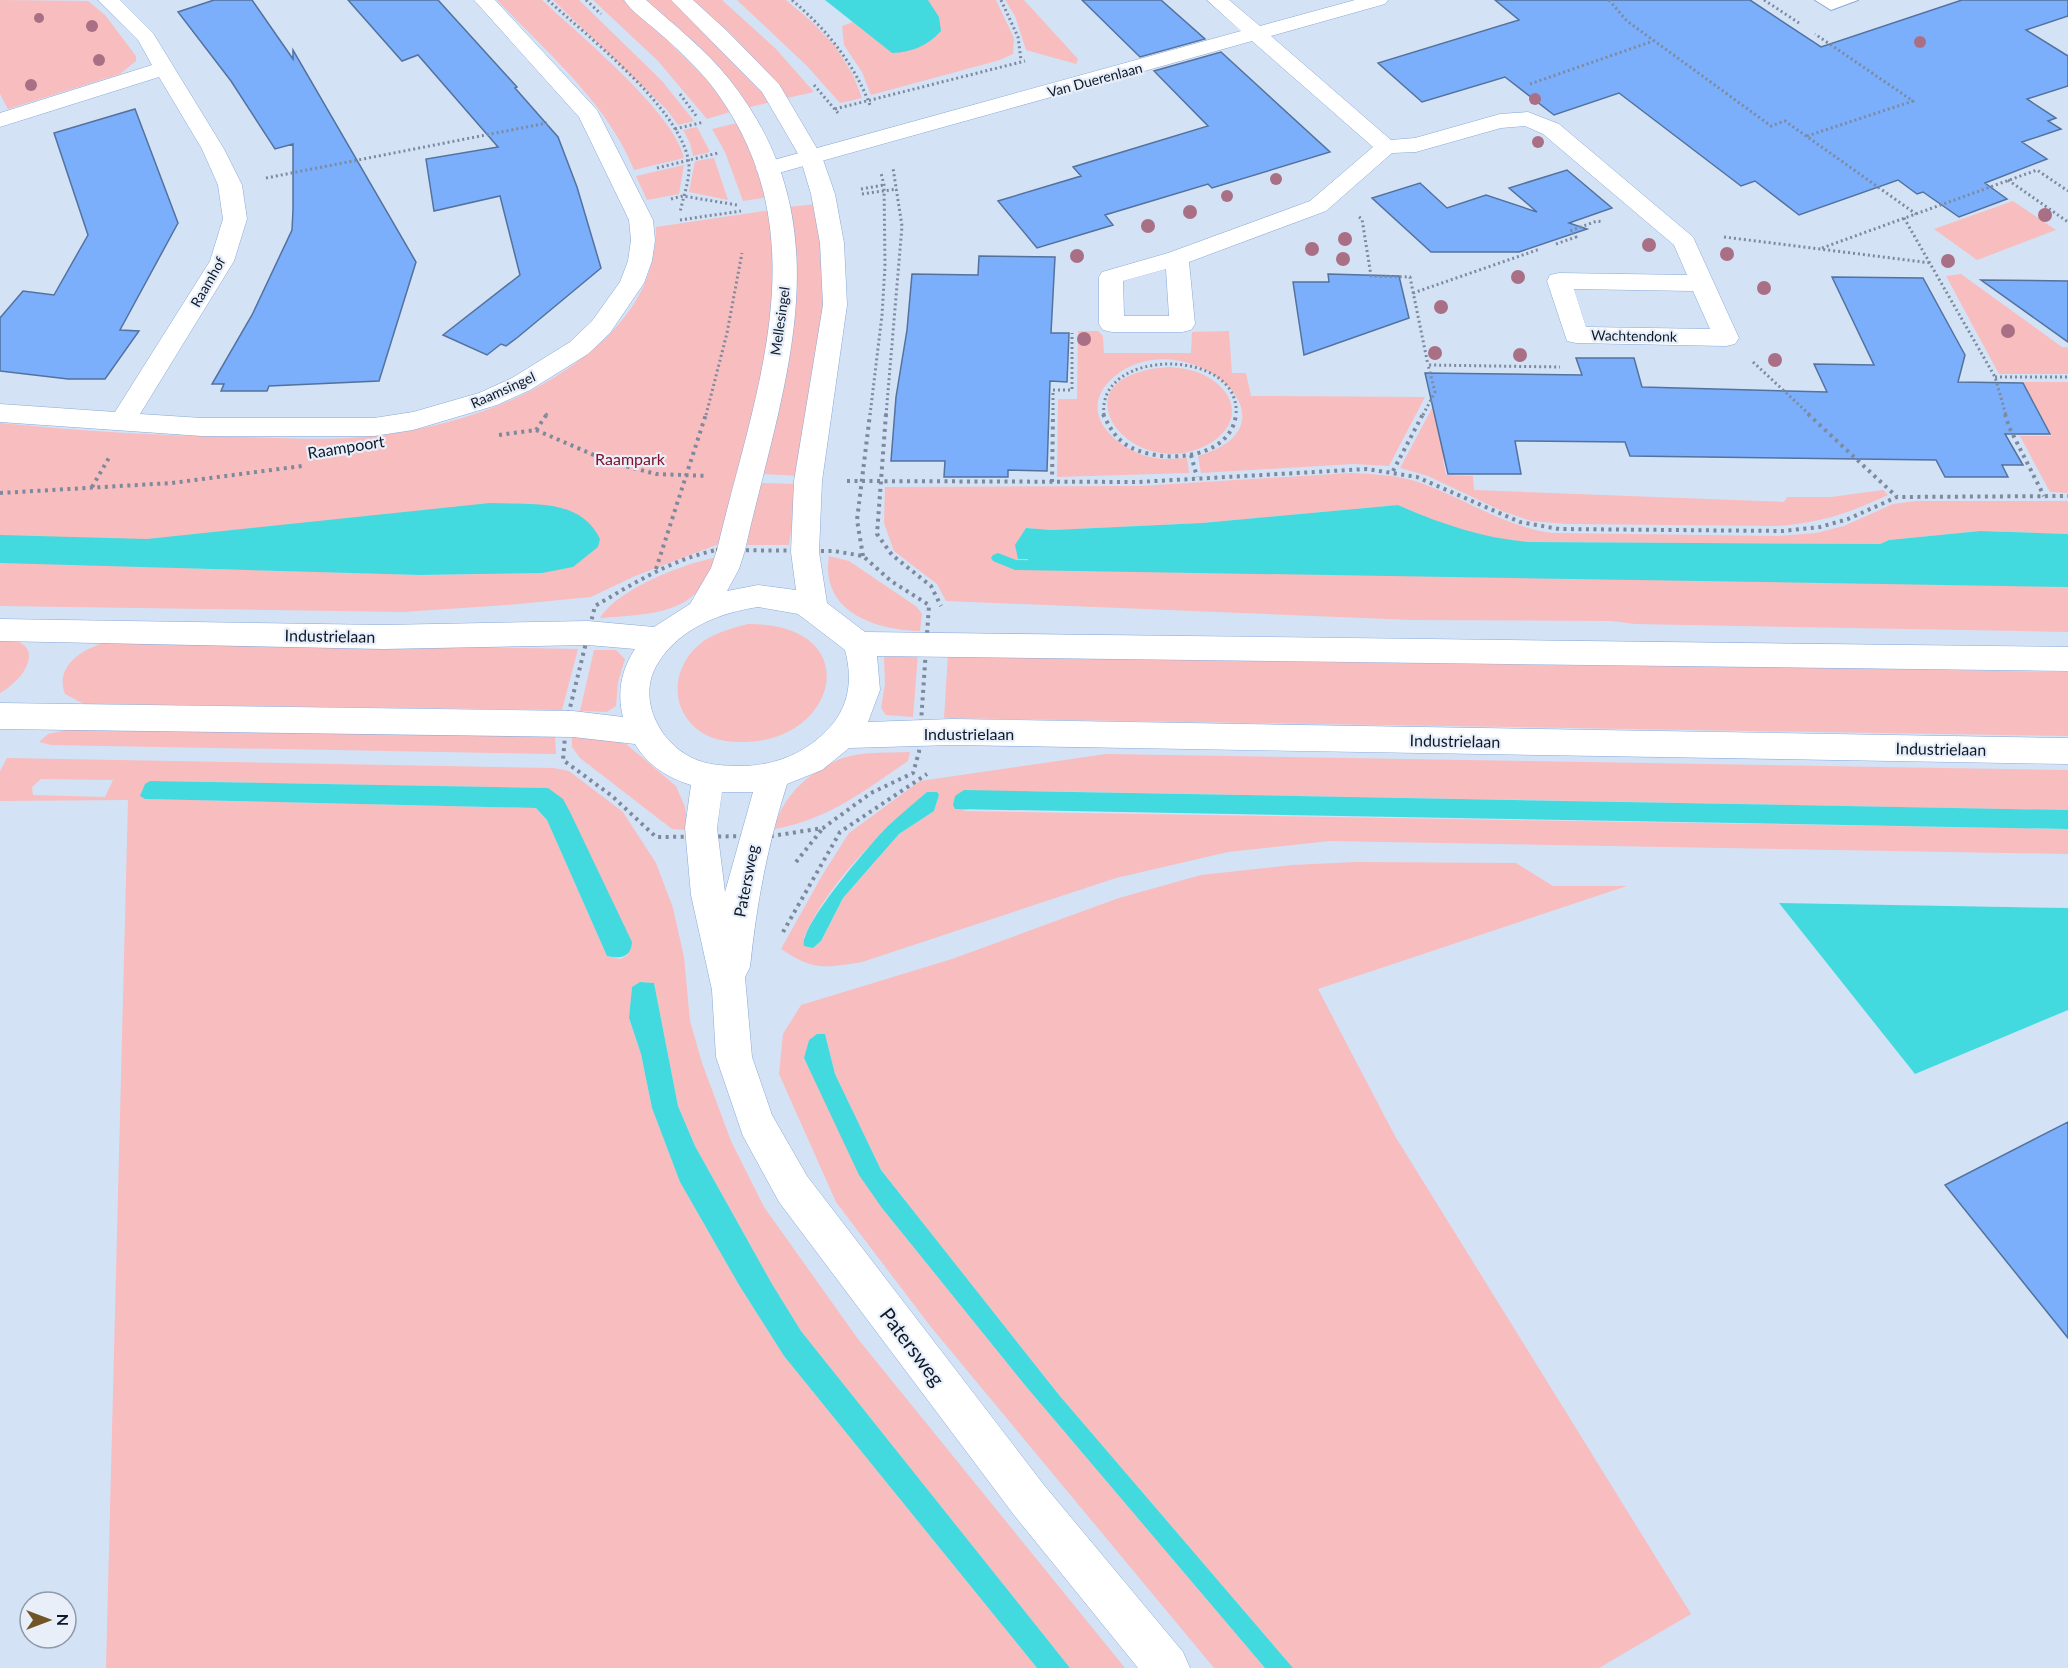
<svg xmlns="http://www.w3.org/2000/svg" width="2068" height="1668" viewBox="0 0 2068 1668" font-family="Lato,sans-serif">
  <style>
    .green { fill: #f8bdbe; fill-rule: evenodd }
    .water { fill: #42dade }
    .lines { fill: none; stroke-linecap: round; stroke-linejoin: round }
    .stream { fill: #42dade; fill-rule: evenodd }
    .building { fill: #7baffb; stroke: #53729e; stroke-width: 1.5 }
    .lane-casing { stroke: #88a9d8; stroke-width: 2 }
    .street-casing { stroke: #88a9d8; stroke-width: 1 }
    .secondary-casing { stroke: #88a9d8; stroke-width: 1 }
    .path-far1 { stroke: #7d8a9e; stroke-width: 3; stroke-dasharray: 2 3; stroke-linecap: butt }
    .path { stroke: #7d8a9e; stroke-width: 4; stroke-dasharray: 3 4.5; stroke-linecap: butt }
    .lane { fill: #fff; fill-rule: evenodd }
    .street { fill: #fff; fill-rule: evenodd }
    .secondary { fill: #fff; fill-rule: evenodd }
    .tree { fill: #a97085 }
    .labels { text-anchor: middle; stroke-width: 4.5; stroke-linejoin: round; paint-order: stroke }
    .far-street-label { font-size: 14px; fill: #0d192b; stroke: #e8eff9 }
    .street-label { font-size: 16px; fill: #0d192b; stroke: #e8eff9 }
    .park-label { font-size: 16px; fill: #851229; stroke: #e8eff9 }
    .near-street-label { font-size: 20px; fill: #0d192b; stroke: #e8eff9 }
  </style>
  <rect width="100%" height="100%" fill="#d4e2f6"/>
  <path class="green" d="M0 0 88 1 105 15 136 56V61L120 74 8 109 0 94Z
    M497 0H542C578 34 674 112 684 158L634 170C607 102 546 52 497 0Z
    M553 0H579L662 81 694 121 678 125 667 110Z
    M593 0H625L707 79 730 112 707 119 658 61Z
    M642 0H671L742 65 771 102 746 108Z
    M688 0H722L776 49 814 92 787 98Z
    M737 0H786L812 22 835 46 853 75 862 98 840 103 807 66Z
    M928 0H996L1014 38 1013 54 1000 60 871 95 862 72 844 45 842 26 853 22 892 53 914 49Z
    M1005 0H1024L1078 59 1076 64 1026 50 1015 16Z
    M737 123 755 159 768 197 743 201 725 152 712 129Z
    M697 127 710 152 693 156 690 143 683 130Z
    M714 158 728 200 689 192 695 161Z
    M684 165 679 194 647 200 636 176Z
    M2013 201 2056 230 1977 260 1934 229Z
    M817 204 824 245 823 312 800 476 760 474 795 306 794 238 788 207Z
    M770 210 778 288 759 396 719 544 635 576 591 597 507 605 403 612 0 606V423C82 431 162 436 244 437 286 438 329 441 371 436 452 428 536 400 598 345 634 313 656 276 656 227ZM149 567 492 574 420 575Z
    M1961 274 2062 347H2068V374H1999L1946 276Z
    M1078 331H1098L1103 336 1104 353H1191L1192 332 1229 331 1232 373H1246L1251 396 1425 397 1389 466 1353 464 1201 473 1198 456C1309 424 1185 319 1115 376 1076 408 1109 444 1146 456 1159 460 1173 459 1187 458L1189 473 1057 477 1058 399H1077Z
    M1170 367C1182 368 1195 370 1206 376 1239 394 1242 426 1207 445 1130 486 1047 374 1170 367Z
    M2023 382H2068V493L2050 492 2020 436H2052Z
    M1438 397 1465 457 1443 459 1446 475 1473 476 1474 490 1784 502 1787 497H1831L1883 490 1888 495C1849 513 1821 523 1777 526L1567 524 1531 521 1502 511 1428 476 1400 468Z
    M1351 473C1372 474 1395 475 1415 481 1463 497 1502 526 1552 533L1778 536 1816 533 1844 526 1893 504 1916 501H2068V534L1980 531 1889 540 1880 544 1529 542 1493 539 1442 524 1398 505 1202 523 1052 530 1026 528 1028 563 2068 579V632L1635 624 1612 621 1412 620 946 601 937 584 894 551 884 523 885 487 1140 486Z
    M758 483 798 484 789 545H747Z
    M829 556 849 561 917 607 922 614 920 631C874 630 820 611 829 556Z
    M714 558C701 616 649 614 600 618 617 590 682 564 714 558Z
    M748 624C868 624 838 742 744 742 732 742 719 741 708 736 667 715 669 665 705 640 718 632 733 628 748 624Z
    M0 639C48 639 28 678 0 693Z
    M115 640 578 649 562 710 84 704 65 694C53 663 89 645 115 640Z
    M594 650H616L625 659 618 682 616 706 607 712 580 711Z
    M918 654 913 717 886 715 881 708 885 684 884 657Z
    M948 655 2068 672V736L944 718Z
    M79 727 555 736 556 754 51 745 39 742 48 734Z
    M572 736 607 738 626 744 676 786 685 807 688 830 672 829 580 758 572 747Z
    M910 752 908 761C864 791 829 819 775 829 781 796 810 772 840 759 861 751 889 753 910 752Z
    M1106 754 2068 770V810L1031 791 962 811 2068 829V854L1330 841 1228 852 1116 878 862 962C824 968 814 971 781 949L823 874 849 833 920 781ZM927 792 939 795 934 811 899 834 843 898 821 941 813 948 804 937C830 880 881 832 927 792Z
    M7 758 554 768 569 771 623 812 656 863 673 908 684 957 690 1021 702 1063 731 1141 764 1207 858 1339 1125 1668H1070L801 1331 772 1284 695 1146 678 1106 654 983 640 982 632 987 629 1019 641 1054 652 1108 680 1182 739 1285 784 1356 1037 1668H106L128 800 0 801V771ZM41 779 113 780 105 797 33 795 32 787ZM150 781 548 788 628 955 620 959 607 956 547 820 536 808 145 799Z
    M1356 862 1516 863 1553 886H1627L1318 989 1395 1136 1691 1614 1599 1668H1293L1059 1395 881 1170 835 1074 825 1034H817L809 1040 804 1059 882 1208 1024 1384 1265 1668H1214L931 1327 836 1202 779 1074 783 1034 801 1005 952 959 1119 898 1201 875 1292 865Z"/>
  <path class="water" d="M825 0H928L939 17 941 31C927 46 913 52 892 53Z
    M490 503C530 505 580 497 600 539L598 547 573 567 542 573 420 575 0 563V535L147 539Z
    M1398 505C1441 524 1482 538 1529 542L1880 544 1889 540 1980 531 2068 534V579L1028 564V559H1018L1015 545 1026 528 1052 530 1202 523Z
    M150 781 548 788 563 799 570 812 632 942C631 958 620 959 607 956L547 820 536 808 145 799 140 796 145 784Z
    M964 790 2068 810V829L955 809 953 805 955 796Z
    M927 792H937L939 795 934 811 899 834 843 898 821 941 813 948 804 946C799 926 872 842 888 826 901 814 914 803 927 792Z
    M1779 903 2068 908V1010L1915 1074Z
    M640 982 654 983 678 1106 695 1146 772 1284 801 1331 1070 1668H1037L784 1356 739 1285 680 1182 652 1108 641 1054 629 1018 632 987Z
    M817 1034H825L835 1074 881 1170 1059 1395 1293 1668H1265L1024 1384 882 1208 859 1175 804 1058 809 1040Z"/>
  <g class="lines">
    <path class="stream" d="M998 553 1016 560 2068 577V587L1015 570 993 561 991 558 993 555Z"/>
  </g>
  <path class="building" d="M214 0H252L293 59V50L416 262 379 381 269 386 267 391H221L224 384H212L252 315 292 230 293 210V144L275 149 231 81 178 12Z
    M348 0H438L517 87 515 88 558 137 577 187 601 268 518 337 506 346 501 344 487 355 443 335 520 275 500 196 434 211 426 159 498 147 418 55 402 61Z
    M1082 0H1161L1205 39 1140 57Z
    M1495 0H1750L1821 47 1962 0H2068V16L2026 30 2068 56V86L2027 99 2056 118 2048 121 2061 129 2022 142 2047 159 1985 183 2007 199 1959 217 1923 192 1917 194 1898 180 1799 215 1755 181 1741 186 1619 93 1554 115 1505 77 1422 102 1378 63 1519 20Z
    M1221 52 1330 152 1212 188 1208 184 1105 215 1113 225 1037 248 998 201 1081 176 1073 167 1208 126 1154 71Z
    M135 109 178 223 120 330 139 331 105 379H68L0 371V318L23 291 54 295 88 235 54 133Z
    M1567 170 1612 208 1569 223 1587 229 1519 252H1431L1372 198 1420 183 1447 208 1486 195 1537 212 1509 188Z
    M979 256 1055 257 1051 333H1069L1067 382 1050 381 1047 471 1008 470V477H944L945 461H891L896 397 907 330 912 274 978 275Z
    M1328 274 1399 276 1409 318 1304 355 1293 282H1329Z
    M1832 277 1923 278 1965 355 1958 382 2023 383 2050 434H2005L2023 465H2002L2008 477H1945L1936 460 1630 456 1625 442 1515 441 1521 474H1448L1425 373 1582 375 1576 358H1634L1642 387 1827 392 1814 364 1874 365Z
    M1981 280 2068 281V342Z
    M2068 1122V1338L1945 1185Z"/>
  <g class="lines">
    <g class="lane-casing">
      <path id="lane" d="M1815 0H1858L1831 10Z"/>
    </g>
    <g class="street-casing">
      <path id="street" d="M98 0H120L153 33 224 149 242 185 247 219 234 261 140 414 202 418H374L413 412 479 393 512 378 570 342 592 321 620 282 628 261 631 240 629 220 579 117 474 0H495L597 110 653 220 655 240 652 261 644 283 610 333 588 354 530 390 497 405 413 430 374 436H202L0 422V404L115 412 210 261 223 219 218 185 202 149 159 77 0 127V113L152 65 138 40Z
        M1207 0H1229L1260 26 1355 0H1388L1385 4 1271 36 1391 140 1415 138 1500 114 1528 112 1559 124 1693 237 1739 338 1735 344 1726 346 1576 343 1567 341 1547 281 1550 275 1559 273 1687 275 1674 245 1543 134 1525 126 1501 128 1416 152 1392 153 1326 211 1189 262 1195 324 1191 330 1182 332H1112L1103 330 1099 324V277L1102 272 1168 253 1310 201 1373 147 1252 41 775 174H759L756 169 759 164 1241 31ZM1166 269 1169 316H1124L1123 281ZM1574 289 1693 291 1710 329 1586 327Z"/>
    </g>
    <g class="secondary-casing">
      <path id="secondary" d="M624 0H646C674 25 705 49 729 79 848 228 782 386 745 550L739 569 727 591 758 585 796 590 791 552 794 481 823 305 820 243 811 194 800 157 762 92 671 0H693L727 31 779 84 822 157 835 194 844 243 847 305 822 481 819 552 827 603 865 632 2068 647V671L877 656 880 690 868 722 952 719 2068 738V764L952 745 849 748 822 770 787 784C767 848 757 901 750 967L745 977 752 1057 772 1115 807 1176 1044 1485 1183 1652 1190 1668H1138L1014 1515 779 1202 743 1136 716 1057 712 990 691 895 685 828 691 785C668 778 647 765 635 744L573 737 0 729V703L573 711 623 717C617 693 621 670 635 649L588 645 383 649 0 641V619L383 625 588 621 654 627 690 604 711 568 717 550C753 397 820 241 720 97 703 72 680 51 657 31 646 21 632 12 624 0ZM758 607 798 614 845 650C854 683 848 713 821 736 800 755 775 764 747 766 730 766 712 766 697 760 661 746 635 699 658 663 680 628 719 613 758 607ZM722 792H753L725 892 717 828Z"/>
    </g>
    <path class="path-far1" d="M548 0C589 38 675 104 688 158 692 176 683 196 680 213
      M586 0 601 14
      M792 0C827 30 853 62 870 105
      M1001 0 1018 37 1021 60
      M1609 0 1627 21 1771 126 1785 121 1916 214
      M1764 0 1799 23
      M1530 84 1653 41
      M814 85 838 113
      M680 94 697 117
      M835 109 1025 61
      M675 129 704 122
      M1807 136 1913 101 1815 34
      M657 168 718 153
      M266 178 547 123
      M2008 180 2068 222
      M861 189 884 185
      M862 194 897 189
      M671 199 683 196 737 205
      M1359 217 1362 219 1371 276 1410 277 1428 365
      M1904 218 1995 377 2006 415
      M680 220 741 211
      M1724 237 1931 263
      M1556 244 1576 237 1570 231 1597 221 1603 222
      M1822 248 2037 170 2068 191
      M1413 293 1540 249
      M1753 362 1810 415
      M1995 377H2068
      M546 415 548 413
      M706 415 727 333 742 253
      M870 415 882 315 885 266 884 185 881 173
      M886 415 902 226 893 168
      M1053 415V390H1072V333
      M1104 415C1096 347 1242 347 1236 415
      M1423 415 1435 392 1428 365 1560 367"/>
    <path class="path" d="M886 414 877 534 892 555 931 586 941 606
      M1103 414C1109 426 1114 436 1125 444 1156 465 1231 462 1236 414
      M1808 414 1897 497
      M2005 414 2009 427 2044 496
      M536 430 547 414
      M499 435 536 430 610 462 656 474 708 476
      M1191 455 1197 477
      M1393 471 1423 414
      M847 481 1139 482 1367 469 1417 477 1520 522 1559 529 1783 531 1820 527 1848 519 1897 497 2068 496
      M1052 482 1053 414
      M92 487 110 456
      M0 493 172 483 302 466
      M716 550 834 551 863 556 891 581 929 605 919 752 913 773 871 793 823 828 772 836 656 837 612 796 563 760 566 724 595 606C634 583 671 560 716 550Z
      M863 556 857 520 870 414
      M656 569 706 414
      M796 862 823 828
      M783 932 840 832 927 774"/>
    <use href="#lane" class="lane"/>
    <use href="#street" class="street"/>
    <use href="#secondary" class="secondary"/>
  </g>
  <g class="tree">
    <circle cx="39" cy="18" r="5"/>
    <circle cx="92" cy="26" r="6"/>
    <circle cx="1920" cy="42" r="6"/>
    <circle cx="99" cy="60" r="6"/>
    <circle cx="31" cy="85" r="6"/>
    <circle cx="1535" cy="99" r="6"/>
    <circle cx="1538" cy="142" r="6"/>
    <circle cx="1276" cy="179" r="6"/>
    <circle cx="1227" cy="196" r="6"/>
    <circle cx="1190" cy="212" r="7"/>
    <circle cx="2045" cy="215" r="7"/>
    <circle cx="1148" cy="226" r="7"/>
    <circle cx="1345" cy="239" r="7"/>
    <circle cx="1649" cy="245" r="7"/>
    <circle cx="1312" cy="249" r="7"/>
    <circle cx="1727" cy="254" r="7"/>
    <circle cx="1077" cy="256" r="7"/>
    <circle cx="1343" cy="259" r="7"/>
    <circle cx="1948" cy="261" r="7"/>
    <circle cx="1518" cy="277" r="7"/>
    <circle cx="1764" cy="288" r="7"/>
    <circle cx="1441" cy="307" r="7"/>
    <circle cx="2008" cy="331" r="7"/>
    <circle cx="1084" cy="339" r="7"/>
    <circle cx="1435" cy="353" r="7"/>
    <circle cx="1520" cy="355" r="7"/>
    <circle cx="1775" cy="360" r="7"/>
  </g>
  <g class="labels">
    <g class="far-street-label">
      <text transform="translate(1095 80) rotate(-15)" y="5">Van Duerenlaan</text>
      <text transform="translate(208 282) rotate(-60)" y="5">Raamhof</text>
      <text transform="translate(780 321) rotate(-82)" y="5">Mellesingel</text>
      <text transform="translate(1634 336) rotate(1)" y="5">Wachtendonk</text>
      <text transform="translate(503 390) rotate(-24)" y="5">Raamsingel</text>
    </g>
    <g class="street-label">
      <text transform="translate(346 447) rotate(-9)" y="6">Raampoort</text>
      <text transform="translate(330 636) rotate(1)" y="6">Industrielaan</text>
      <text x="969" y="740">Industrielaan</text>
      <text transform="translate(1455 741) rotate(1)" y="6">Industrielaan</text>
      <text transform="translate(1941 749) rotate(1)" y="6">Industrielaan</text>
      <text transform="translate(746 881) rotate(-79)" y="6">Patersweg</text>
    </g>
    <g class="park-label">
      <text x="630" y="465">Raampark</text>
    </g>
    <g class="near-street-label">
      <text transform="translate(912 1347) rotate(53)" y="7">Patersweg</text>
    </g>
  </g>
  <g transform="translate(48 1620) rotate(90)"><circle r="28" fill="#e8eff9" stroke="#9099a7" stroke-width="1.5"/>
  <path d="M0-4.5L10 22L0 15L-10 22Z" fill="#715527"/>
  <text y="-9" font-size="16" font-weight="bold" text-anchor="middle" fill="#0d192b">N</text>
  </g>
</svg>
